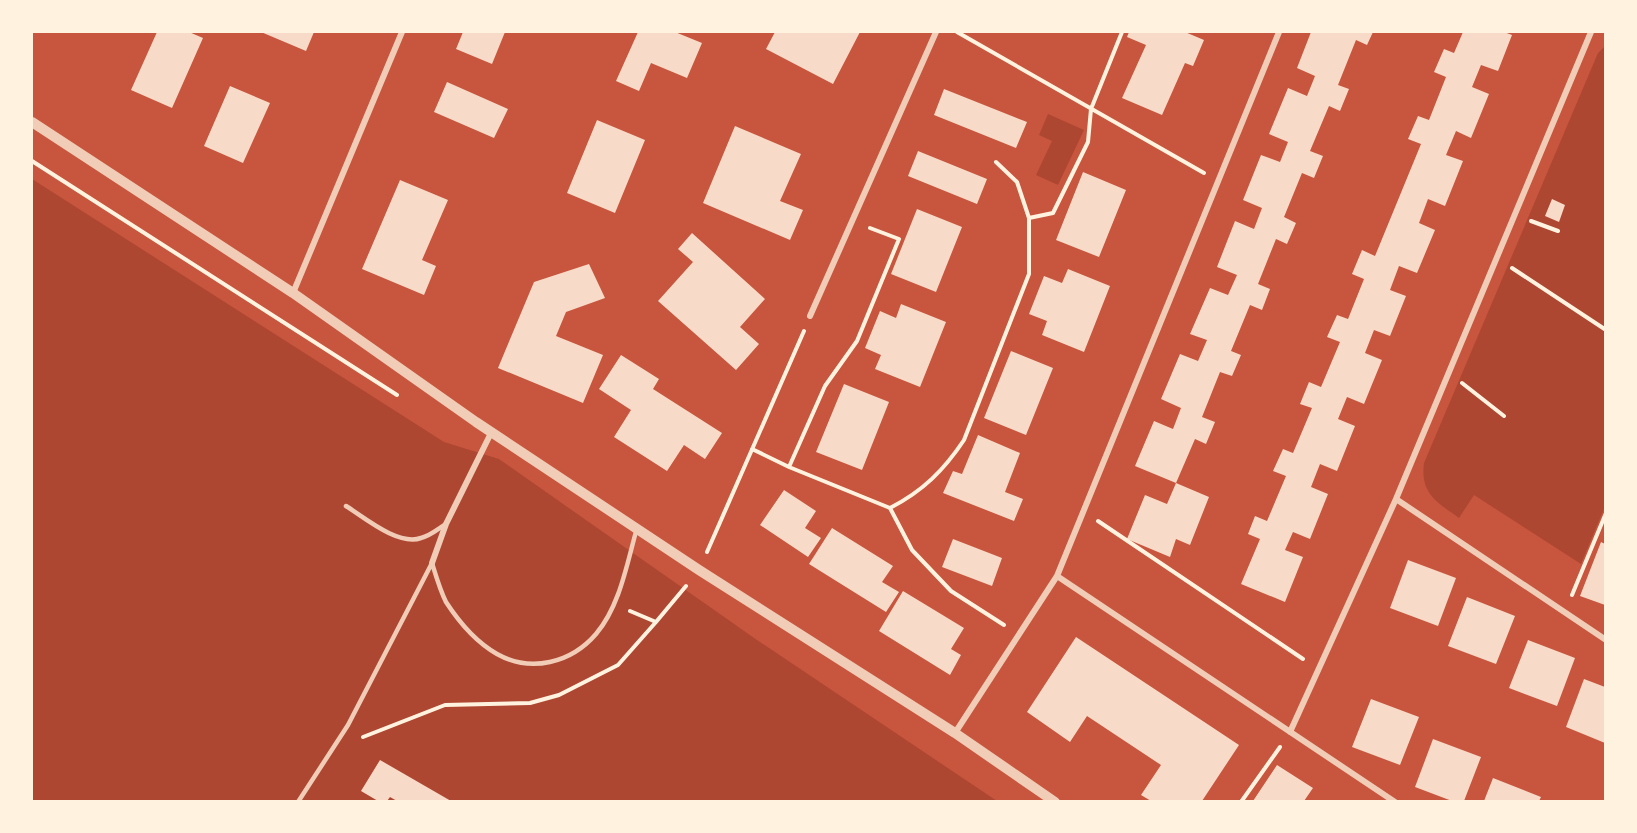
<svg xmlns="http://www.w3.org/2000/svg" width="1637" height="833" viewBox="0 0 1637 833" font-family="Merriweather,serif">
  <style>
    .green { fill: #ae4732 }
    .building { fill: #f7dbc8 }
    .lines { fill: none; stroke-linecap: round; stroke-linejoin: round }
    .path { stroke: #fff3e0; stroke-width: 4 }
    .service { stroke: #f1ccb7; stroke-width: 4.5 }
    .minor { stroke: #f1ccb7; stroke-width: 6 }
    .tertiary { stroke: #f1ccb7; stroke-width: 10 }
  </style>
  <rect width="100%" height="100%" fill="#c8553d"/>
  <path class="green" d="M1605 46 1606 504 1581 564 1474 495 1459 518C1437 502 1420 494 1424 463L1598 53Z
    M1048 114 1084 130 1058 185 1036 175 1052 141 1039 135Z
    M32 179 444 442 499 459 757 640 997 801H32Z"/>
  <path class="building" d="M157 32H189L203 38 172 108 131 90Z
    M261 32H314L306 51Z
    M463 32H505L492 64 456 49Z
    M638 32H675L702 43 687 78 651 63 639 91 616 81Z
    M775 32H860L833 84 766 49Z
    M1129 32H1185L1204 40 1193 66 1185 63 1162 115 1122 98 1146 45 1127 37Z
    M1311 32H1373L1367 45 1356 40 1338 85 1349 89 1340 111 1329 106 1310 151 1323 156 1314 178 1302 173 1284 217 1296 223 1287 244 1276 239 1258 284 1270 289 1262 310 1250 305 1231 351 1241 355 1232 376 1220 372 1202 417 1215 422 1206 444 1195 439 1176 483 1135 466 1154 421 1173 429 1181 408 1161 399 1180 354 1198 361 1207 340 1190 334 1210 288 1228 295 1237 275 1217 267 1235 221 1254 229 1262 208 1243 200 1261 155 1280 162 1288 142 1269 134 1288 88 1307 96 1315 76 1297 68Z
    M1463 32H1504L1512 35 1498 71 1481 65 1472 87 1489 94 1471 138 1456 131 1446 155 1463 161 1445 206 1428 199 1419 223 1435 230 1417 273 1399 266 1390 290 1406 296 1390 336 1374 330 1365 353 1382 360 1364 404 1347 397 1338 419 1355 426 1337 471 1320 464 1311 487 1328 494 1310 539 1293 532 1285 550 1303 557 1285 602 1241 584 1260 539 1248 534 1255 516 1267 521 1286 476 1273 471 1283 449 1293 453 1312 408 1300 404 1309 382 1321 387 1340 342 1327 337 1337 315 1348 319 1364 279 1352 274 1362 250 1375 256 1421 144 1408 139 1418 116 1429 120 1446 77 1434 72 1444 49 1454 53Z
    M447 82 508 109 494 138 434 112Z
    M230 86 270 103 243 163 204 146Z
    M944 89 1027 122 1016 148 934 115Z
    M597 120 645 140 615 213 567 193Z
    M735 126 801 154 780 201 803 210 790 240 703 203Z
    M918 151 987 179 977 204 908 176Z
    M1083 172 1126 190 1099 257 1056 240Z
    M400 180 448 200 422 260 436 266 424 295 362 269Z
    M1552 199 1565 205 1559 222 1545 216Z
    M917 209 962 227 936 292 891 274Z
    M692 233 765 299 740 327 759 344 736 370 658 301 693 262 678 249Z
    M589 264 605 298 566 312 556 336 603 355 583 403 498 368 534 282Z
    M1068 269 1110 286 1084 352 1042 335 1047 321 1029 314 1044 276 1062 283Z
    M901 304 946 322 920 387 875 369 881 355 865 348 880 311 896 318Z
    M1011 351 1053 368 1026 435 984 418Z
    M621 355 659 379 653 389 722 433 705 459 684 445 667 471 614 437 631 410 599 389Z
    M844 384 889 402 862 470 816 452Z
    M978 435 1020 453 1005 492 1023 499 1014 521 943 493 953 471 962 474Z
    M1176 483 1209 497 1190 545 1176 539 1170 557 1127 539 1145 495 1167 504Z
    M784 490 816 511 805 528 821 538 808 557 760 525Z
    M832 528 893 566 882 582 899 592 886 612 809 564Z
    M953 539 1002 558 992 586 942 567Z
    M1601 542 1605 544V605L1580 596Z
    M1408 560 1456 578 1438 626 1390 608Z
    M903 591 964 628 951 649 961 655 950 675 879 631Z
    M1467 597 1515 616 1496 664 1448 646Z
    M1076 637 1239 745 1202 801H1151L1141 795 1161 765 1087 716 1070 742 1027 712Z
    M1528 640 1575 658 1557 706 1509 688Z
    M1584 679 1605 687V743L1566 727Z
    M1371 699 1419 717 1400 765 1352 747Z
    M1433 739 1481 757 1464 801H1452L1415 787Z
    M380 760 451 801H397L390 797 387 801H378L361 791Z
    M1277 765 1313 788 1304 801H1253Z
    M1493 778 1541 797 1539 801H1484Z"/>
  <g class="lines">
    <path class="path" d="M957 32 1204 173
      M32 161 397 395
      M1029 218 1053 213 1088 142 1091 109 1122 32
      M1531 221 1558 231
      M1512 268 1606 330
      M1462 383 1504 416
      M752 449 789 467 890 508 912 550 951 591 1004 625
      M789 467 825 386 857 341 899 239 870 228
      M890 508C923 491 944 470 964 440L1029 274V218L1017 182 996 162
      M1098 521 1303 659
      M707 552 804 331
      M1572 595 1606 513
      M630 611 656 622 686 586
      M363 737 445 705 530 703 559 695 618 665 656 622
      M1241 802 1280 747"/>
    <path class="service" d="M346 506C365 518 398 546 421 538 430 536 438 529 446 524
      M432 563C436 576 440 590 446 602 459 622 476 642 497 654 531 673 571 663 596 634 620 606 627 563 637 528
      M298 802 348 725 432 563"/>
    <path class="minor" d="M293 293 402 32
      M810 316 936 32
      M1396 499 1606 640
      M432 563 446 524 492 431
      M1057 576 1395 802
      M1290 732 1396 499 1591 32
      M955 733 1057 576 1279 32"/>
    <path class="tertiary" d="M32 122 293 293 476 422 699 570 955 733 1055 802"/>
  </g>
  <rect width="1637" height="833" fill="none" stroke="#fff3e0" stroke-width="66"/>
</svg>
